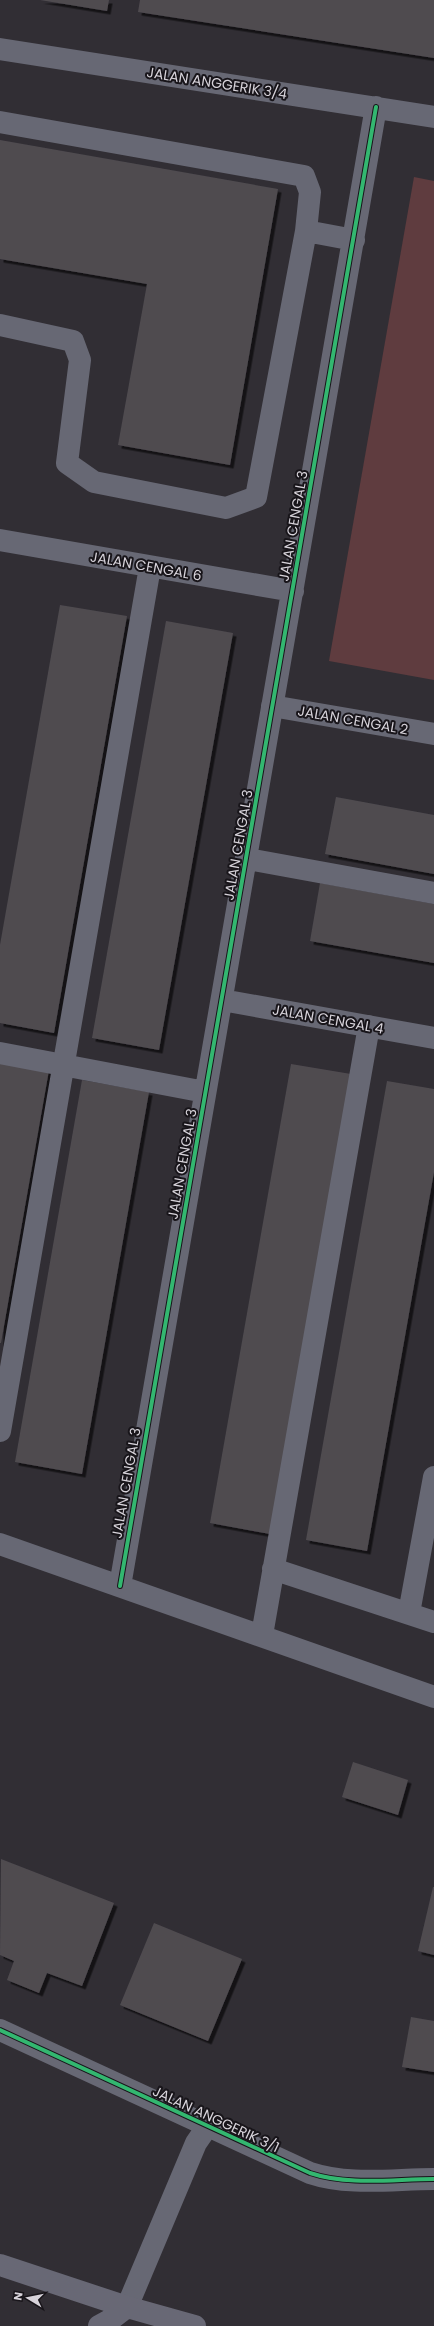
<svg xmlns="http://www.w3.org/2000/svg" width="434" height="2326" viewBox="0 0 434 2326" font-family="Poppins,sans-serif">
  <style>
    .green { fill: #5f3c3f }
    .building { fill: #4f4b50; filter: url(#shadow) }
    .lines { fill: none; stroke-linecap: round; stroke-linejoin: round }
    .minor { stroke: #676874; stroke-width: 22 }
    .major { stroke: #686875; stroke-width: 22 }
    .cycleway-casing { stroke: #18151a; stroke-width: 6 }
    .cycleway { stroke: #33b770; stroke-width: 4 }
    .labels { text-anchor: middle; stroke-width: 4; stroke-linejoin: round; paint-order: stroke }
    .street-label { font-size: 14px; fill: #d7d3da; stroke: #18151a }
  </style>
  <defs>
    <filter id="shadow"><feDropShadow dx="3.5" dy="3.5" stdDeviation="0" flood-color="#0009"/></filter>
  </defs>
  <rect width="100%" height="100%" fill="#312e34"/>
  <path class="green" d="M414 177 434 181V680L329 661Z"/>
  <path class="building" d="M40 0H109L107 11Z
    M140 0H434V58L138 12Z
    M0 140 278 189 230 465 118 445 147 284 0 259Z
    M60 605 127 616 54 1033 0 1023V945Z
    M166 621 233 633 159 1050 92 1038Z
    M336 797 434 815V874L325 854Z
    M320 883 434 904V963L310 941Z
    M0 1061 49 1070 1 1343H0Z
    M291 1064 351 1074 270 1534 210 1523Z
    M82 1080 149 1092 82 1474 15 1462Z
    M387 1081 434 1089V1172L367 1551 306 1540Z
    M353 1762 408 1780 398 1815 342 1797Z
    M1 1859 114 1903 82 1986 47 1973 39 1993 7 1980 14 1961 0 1955Z
    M433 1887H434V1955L418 1951Z
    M154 1923 242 1959 208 2041 120 2005Z
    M411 2017 434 2021V2072L402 2067Z"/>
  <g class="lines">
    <path class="minor" d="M0 49 434 117
      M0 122 304 176 310 192 306 231 256 497 226 508 94 482 67 463 80 360 73 341 0 325
      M306 231 354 240
      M0 540 293 591
      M272 706 434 734
      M248 859 434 893
      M222 1000 434 1038
      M0 1053 205 1092
      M0 1431 150 567
      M0 1544 434 1697
      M273 1569 434 1622
      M120 1586 376 107
      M409 1613 434 1477
      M262 1635 369 1026
      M0 2030 310 2173C349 2186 393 2179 434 2179
      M127 2307 196 2143 207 2127"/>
    <path class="major" d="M0 2265 127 2307 195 2326
      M99 2326 110 2320 127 2307"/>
    <g class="cycleway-casing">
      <path id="cycleway" d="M120 1586 376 107
        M0 2030 310 2173C349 2186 393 2179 434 2179"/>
    </g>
    <use href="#cycleway" class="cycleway"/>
  </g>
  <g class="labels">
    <g class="street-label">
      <text transform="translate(217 83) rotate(9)" y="5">JALAN ANGGERIK 3/4</text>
      <text transform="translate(293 526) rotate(-80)" y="5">JALAN CENGAL 3</text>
      <text transform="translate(146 566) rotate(10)" y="5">JALAN CENGAL 6</text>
      <text transform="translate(353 720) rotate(10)" y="5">JALAN CENGAL 2</text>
      <text transform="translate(238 845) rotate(-80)" y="5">JALAN CENGAL 3</text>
      <text transform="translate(328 1019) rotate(10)" y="5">JALAN CENGAL 4</text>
      <text transform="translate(182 1164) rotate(-80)" y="5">JALAN CENGAL 3</text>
      <text transform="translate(126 1483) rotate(-80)" y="5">JALAN CENGAL 3</text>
      <text transform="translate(216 2119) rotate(25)" y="5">JALAN ANGGERIK 3/1</text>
    </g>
  </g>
  <g transform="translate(28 2298) rotate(280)" stroke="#18151a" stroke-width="3" paint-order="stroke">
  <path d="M0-3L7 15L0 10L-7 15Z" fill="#d7d3da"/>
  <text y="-6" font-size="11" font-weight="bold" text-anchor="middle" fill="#d7d3da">N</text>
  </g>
</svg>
